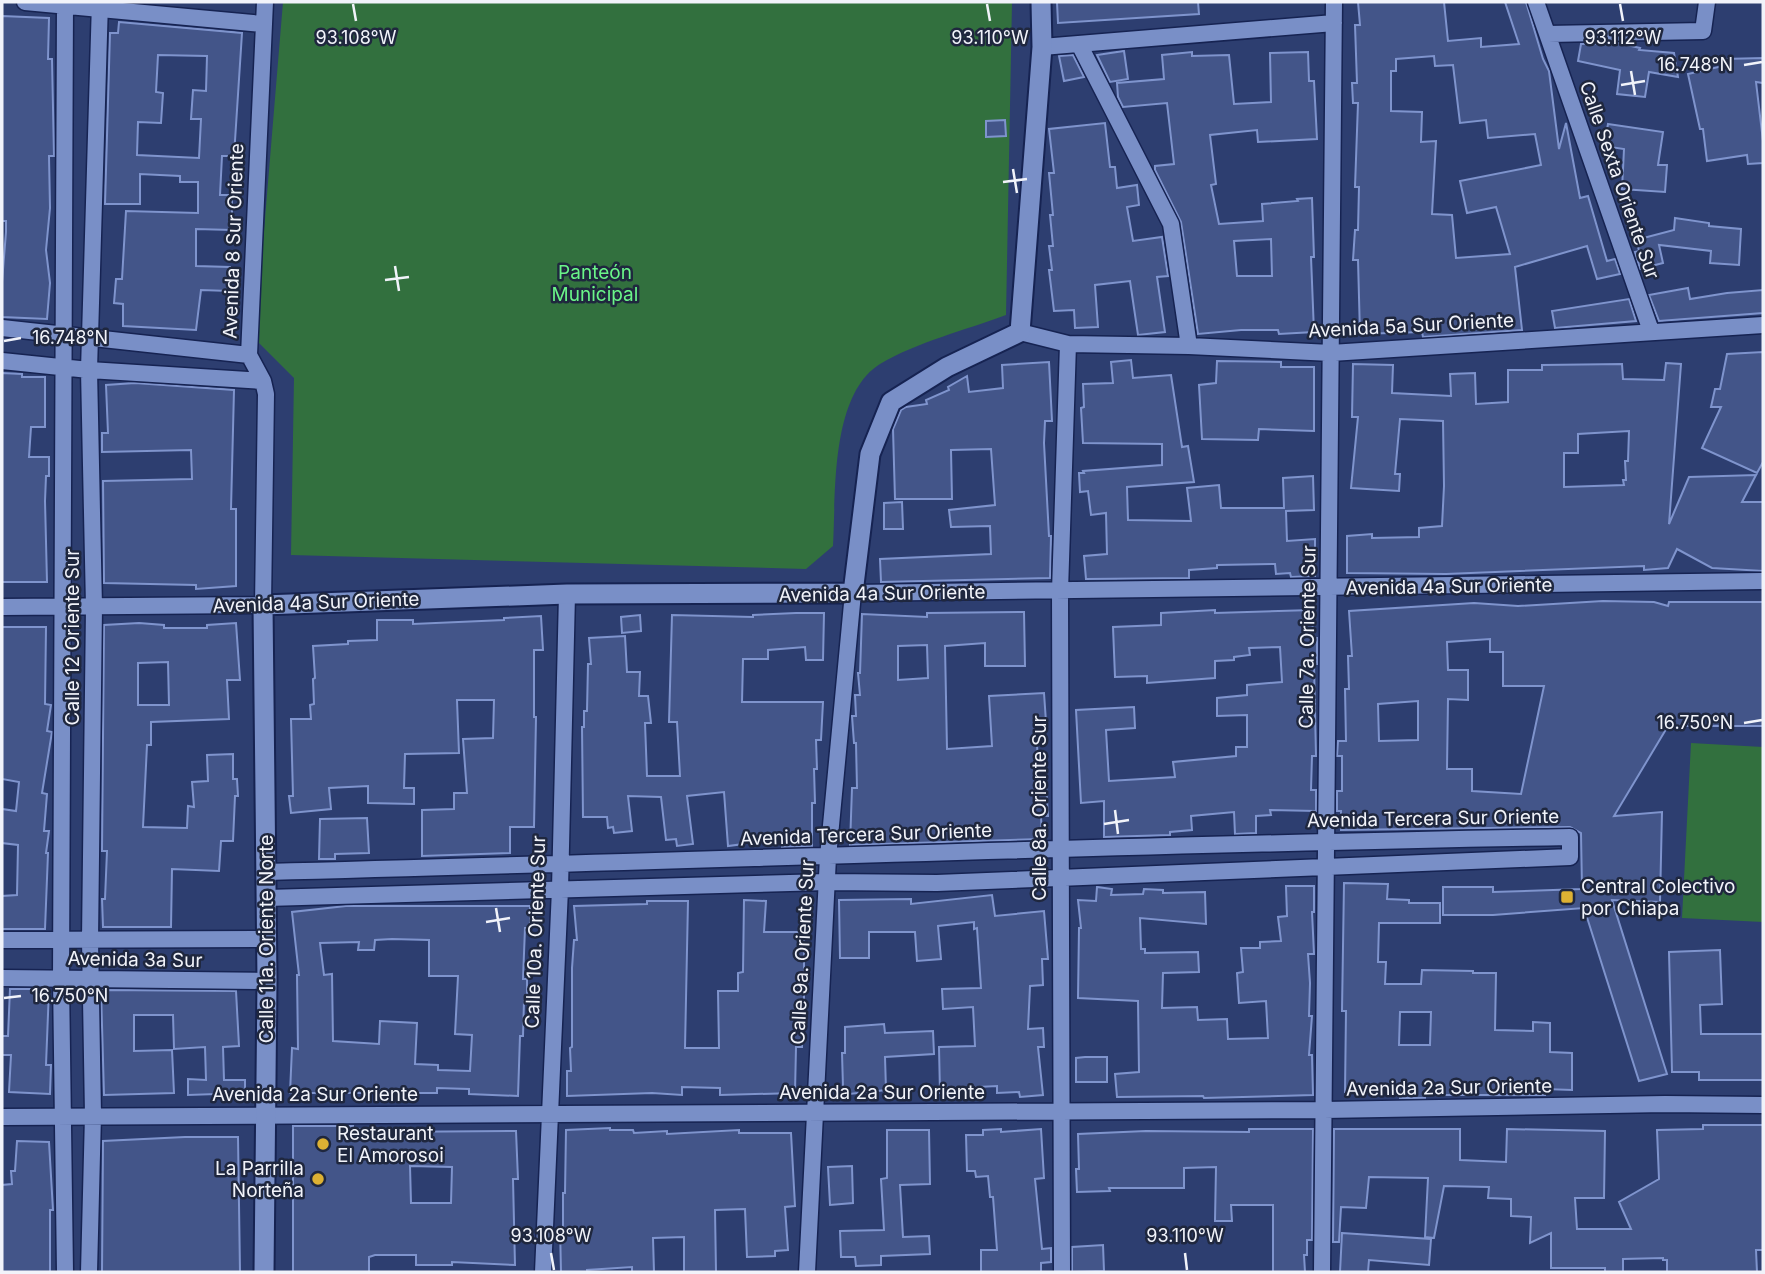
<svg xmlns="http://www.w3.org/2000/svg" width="1765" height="1274" viewBox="0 0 1765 1274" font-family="Inter,sans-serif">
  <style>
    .green { fill: #32703e }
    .building { fill: #435589; stroke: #7f94cd; stroke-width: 2; fill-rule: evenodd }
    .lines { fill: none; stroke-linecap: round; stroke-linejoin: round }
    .minor-casing { stroke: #162352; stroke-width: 19 }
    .tertiary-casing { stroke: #162352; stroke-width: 23 }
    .minor { stroke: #798fc7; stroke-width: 16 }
    .tertiary { stroke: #798fc7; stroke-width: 19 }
    .ticks { fill: none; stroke: #f1f3fa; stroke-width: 2.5 }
    .poi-dot { fill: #ddb133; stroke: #1f273e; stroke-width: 2.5 }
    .labels { text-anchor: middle; stroke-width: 5; stroke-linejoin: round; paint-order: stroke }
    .street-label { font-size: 19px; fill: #f1f3fa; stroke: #1f273e }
    .park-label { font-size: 19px; fill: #6af588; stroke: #1f273e }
    .poi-label { font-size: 19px; fill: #f1f3fa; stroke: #1f273e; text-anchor: start }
    .ticks-label { font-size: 18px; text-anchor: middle; fill: #f1f3fa; stroke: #1f273e; stroke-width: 5; stroke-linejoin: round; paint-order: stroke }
  </style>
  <rect width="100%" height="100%" fill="#2d3e70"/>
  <path class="green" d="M283 2H1012L1006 315C966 330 917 342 880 364 830 395 836 495 833 546L806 569 291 555 294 378 255 339Z
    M1691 743 1763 747V922L1682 918Z"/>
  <path class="building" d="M1057 2H1198L1199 14 1058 23Z
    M1358 2H1444L1448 41 1481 38V47L1519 44 1505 2H1526L1543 59 1549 71 1559 149 1566 123 1580 198 1588 196 1607 261 1615 259 1620 274 1597 279 1587 246 1515 267 1522 330 1423 337 1422 332 1360 334 1358 260H1353L1355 230H1358L1359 187H1355L1358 103H1353L1352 83H1357L1355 25H1360ZM1434 56 1435 66 1453 65 1460 123 1486 120 1488 138 1535 134 1541 165 1460 181 1467 213 1496 207 1510 254 1456 258 1452 215 1432 214 1436 141 1421 142 1422 112 1391 111V71H1396V59Z
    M2 16 49 18 48 59H52L54 156H49L50 208 46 250 50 283 47 319 2 317V282L6 232V221H2Z
    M119 22 242 33 234 156H222L220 195H232V230L196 229V266L230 267 229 291 201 290 196 330 123 326V304L114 303 116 279H122L126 211 198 213V182H180V176L140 174V204H105L110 33H118ZM158 55 207 56 206 91 193 90 191 119H201L199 158 137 155 138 122 161 123 163 93 156 92Z
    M1618 43 1640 48 1639 50 1674 53 1678 77 1649 72 1645 97 1617 94 1620 70 1578 61 1581 44Z
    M1124 51 1128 79 1110 82 1097 55Z
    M1192 52V56L1229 55 1234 104 1271 102 1270 53 1308 52 1309 81H1314L1317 139 1258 142 1257 130 1210 135 1216 184 1211 185 1219 224 1263 221 1262 204 1298 201 1297 199 1312 198 1314 257H1311L1314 332 1279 334 1278 330H1241L1198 334 1181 222 1155 170V166L1174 164 1167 103 1123 107 1118 97 1117 83 1164 79 1162 55ZM1271 239 1272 276H1237L1234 241Z
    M1073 55 1084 77 1064 81 1059 56Z
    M1763 58V83L1756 82 1763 141V163L1748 164 1747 155 1707 161 1703 129H1700L1688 74 1723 66V59Z
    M1005 120 1006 136 986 137V121Z
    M1105 123 1110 167H1115L1117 188 1137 185 1139 205 1127 207 1133 241 1162 237 1168 276 1157 277 1165 332 1138 335 1130 281 1095 285 1098 327 1075 328 1074 310 1054 311 1049 270H1052L1049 246H1053L1050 215H1053L1049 173H1054L1049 129Z
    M1608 124 1663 132 1658 165H1667L1665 192 1622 189 1624 149 1604 146Z
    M1675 218 1709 223V226L1741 229 1739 265 1710 263 1711 251 1659 245 1663 263 1640 269 1635 252 1639 251 1637 242 1632 241 1674 230Z
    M1688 288 1690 299 1727 293 1763 290V313L1659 321 1649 295Z
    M1629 299 1636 321 1555 328 1552 311Z
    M1763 352V462L1757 473 1702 448 1721 407H1711L1715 389H1720L1727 354Z
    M1131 360 1133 378 1171 375 1182 447 1188 446 1194 482 1127 487 1128 520 1191 521 1187 488 1219 485 1221 508H1284L1283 478 1313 476 1314 510 1286 511 1287 541 1315 539V576L1291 577 1290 573 1276 574 1275 564 1217 565V568L1189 570V578L1086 579 1084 556 1107 554 1106 513 1091 515 1088 491 1080 492 1079 473H1084L1083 471 1162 465V444L1083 443 1081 408 1084 407 1083 384 1113 383 1111 362Z
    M1217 361 1281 362V367H1314V431L1259 429 1258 440 1202 439 1199 385 1216 383Z
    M1049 362 1052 421H1045L1044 443 1049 536H1051L1050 578 881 582 880 559 991 554 990 526 951 527 949 510 995 505 991 449 951 450 952 499H895L893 429 901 410 906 407 927 404 926 400 949 390 948 387 967 376 969 392 1003 388 1002 365Z
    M1666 363 1681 364 1669 524 1689 477 1756 475 1742 502H1763V571L1712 568 1677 549 1668 568 1644 570V566L1446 574 1347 573V536L1372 534V538L1419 537V528L1442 526 1444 486 1443 421 1400 419 1395 474H1400L1399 491 1351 488 1358 417H1352L1353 364 1393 365 1392 393 1451 396 1450 374 1475 373 1476 404 1508 402V370H1542V365L1622 364 1623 379 1664 380ZM1629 431 1628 461H1625L1626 480H1623L1624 485 1564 487V453H1578V434Z
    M2 373 22 374V377H45V427H31L29 457H49V476H46L45 501 47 582H2Z
    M135 383 234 390 231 509H236V586L196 589V585L104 583 103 481 192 479 191 450 102 452V433H108L106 385Z
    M902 502 903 529H884V503Z
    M1603 601 1654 602 1668 606 1669 602H1763V726H1668L1614 816 1662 812 1660 902 1612 900 1667 1074 1639 1081 1584 908 1493 915H1443V887H1493V892L1582 889 1581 833 1570 827 1341 830V811H1337V791H1342V756H1337L1338 741H1346L1345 689H1349L1348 656H1352L1349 611 1474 603 1518 606ZM1490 639V652H1503V686H1544L1521 794 1472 791V769H1447L1448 699 1468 700V670H1448L1447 642ZM1418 701V740L1379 741 1378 704Z
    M1215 610V613L1312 610 1313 638H1317V664H1314L1316 756H1312L1311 790H1316V811L1270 810 1271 815 1256 816V833L1235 834 1234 812 1191 816 1192 830 1170 832V835L1104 837V801L1081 803 1076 710 1134 707 1135 728 1106 730 1109 781 1175 777 1173 762 1236 756V747H1247V715L1217 716V698L1247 695V685L1282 682 1280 647 1249 648 1250 655 1234 657V660L1215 661V678L1147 683V676L1115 677 1113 627 1161 625V613Z
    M1024 612 1025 666H985V643L945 646 947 749 992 746 989 696 1044 693 1046 722H1036L1039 786 1046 785 1048 816H1041L1042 839 850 845 852 788H857L856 743H854L852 716H856L855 695H860L858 673H860L862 614 927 617V613ZM927 645 928 678 898 680V646Z
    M796 613H824L823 660H806L805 647 768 650V659H743L742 702H823L821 740H816L817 769H814L815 803H812V846L782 847V836L743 839V844L728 846 724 792 687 796 693 844 677 846 676 839 666 840 661 797 628 796 632 831 614 833 613 827 608 828 607 817H583L582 727H584V711H587L588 664H591L589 638 625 636 627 672H640L639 696H648L651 723H645L647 776H680L677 722H669L672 615 753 617V615Z
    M640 615 641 631 622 633 621 617Z
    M541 616 543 650H534V717H536L534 827H510V853L422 856V810L454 809V793H467L463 739 493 738 494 700H457L459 753 405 754 404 788H414V804L368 803V786L329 788 331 809 291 813 289 796H293L291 719H311L310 705 314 704 313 679 315 678 313 646 348 644V641L377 640V620H413V624L504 620V618Z
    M139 623 164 625V628H207V625L236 623 240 680H227L229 719 151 722V745H147L143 827 187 828 188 806 194 807 192 782 208 781 207 755 233 754V779H237L238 796H235L233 841H221L219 871 172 869 171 927H103L102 899H105L107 851H102L104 625ZM168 662 169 705H138V663Z
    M2 627H46L45 704 51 705 47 731 52 732 51 738 42 793 47 794 44 831H49L46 853H48L45 929H2V896L17 895 18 845 2 843V809L16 811 19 782 2 779Z
    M367 818 369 853 335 854V859H319L320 819Z
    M1344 883 1388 884 1387 899 1409 900V903H1440V923H1379L1378 962H1386L1385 984H1421L1422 970 1473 971V973H1496L1495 1030 1533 1031V1022L1550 1023V1052L1572 1053V1090L1545 1089V1095H1425V1098H1400V1094L1345 1092 1346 1011H1342ZM1400 1012H1431L1430 1045H1399Z
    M1286 886H1314V912H1312L1314 954H1308L1310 983 1309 1016H1312L1309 1055H1312L1313 1095 1204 1098 1203 1096 1117 1097 1115 1074 1139 1072 1138 1001 1078 998 1079 928H1081L1078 900 1096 901 1097 887 1112 889 1111 895 1143 894 1144 889 1163 890V893L1205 892 1206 924 1140 918 1141 949H1145V953L1198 952 1199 972 1163 973 1162 1008 1197 1007 1198 1020 1227 1019 1228 1039 1268 1038 1266 1001 1239 1003 1237 973 1243 972 1241 948H1260V942L1281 941 1278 917 1287 916Z
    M992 895 995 916 1044 911 1048 959H1042L1043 985 1030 986 1028 1029 1043 1028 1044 1047H1038L1043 1095 1020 1097 1019 1092 997 1093V1086L958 1088V1093H940L939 1047 975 1046 973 1007 943 1009 942 989 981 988 977 928 974 929V922L938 926 941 959 917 961 915 932H869V958H840L839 900 911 899V904Z
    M744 900 766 901 764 932H804V1025H802V1047H796L795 1093 720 1095V1088L682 1087V1095L652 1093 567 1096V1071H571L570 1048 572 1047V968L574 940H577L574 906 647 904V901H688L685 1048H719L718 991H738V973L743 972Z
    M346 906H530V928H525L523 979H527V1001H524L523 1036H520L518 1096 469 1094V1089L437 1088V1093H290L292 1048 298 1049 297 975H299L292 912ZM392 939 429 940V976H458L455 1034 472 1035 470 1071 438 1070V1065L415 1064 417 1023 380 1021 379 1044 333 1041 332 974 324 975 320 943 359 942 358 950H374L375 940Z
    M1720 950 1722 1004 1700 1005 1701 1034H1763V1080H1699V1072H1672L1669 952Z
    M10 989H49L46 1065H51L50 1094 9 1092 11 1055H2V1036H8Z
    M101 990 236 991 239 1046 223 1047 224 1080H245V1093L188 1095V1079L206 1080 205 1047 174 1049 173 1015H134V1051L172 1050 174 1093 104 1095Z
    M884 1024 885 1033 933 1031 934 1054 885 1057 886 1090 849 1094 843 1087 842 1053H845V1027Z
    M1085 1057H1107V1082H1076V1058Z
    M1703 1125H1763V1250H1756L1757 1272H1667V1260H1663V1258L1623 1259V1272H1605V1268H1551V1233L1530 1243 1531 1217 1511 1216V1199L1488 1198 1489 1187 1444 1186 1434 1238 1425 1237 1428 1178 1369 1177 1366 1208 1341 1207 1339 1242H1333L1334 1129H1460V1160L1506 1162 1507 1129 1605 1131 1604 1198H1575L1577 1229H1631L1619 1202 1659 1179 1657 1130 1703 1129Z
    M293 1126H353V1129L380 1130V1132L516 1131 518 1179H513L515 1265 452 1262V1265H416V1255H375L369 1257V1272H293ZM410 1166 452 1167 451 1203H411Z
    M610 1128V1130H633L634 1133 667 1131V1134L739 1130V1133H791L795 1206 785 1207 788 1250 775 1251V1256L747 1257 745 1209 715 1210 716 1272H684V1237L653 1238 654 1272H632V1267L587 1270V1272H561L560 1227H563V1193H565L566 1130Z
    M1001 1129V1132L1041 1129 1044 1178 1035 1179 1042 1249 1051 1248V1262L1041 1263V1272H981V1250H997L993 1197H990L988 1176 976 1177 975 1171H967L966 1135H983V1130Z
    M1249 1129H1313L1312 1240H1307V1255H1304L1305 1272H1273V1205H1231L1232 1221H1215L1216 1167 1184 1168V1188H1109L1110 1191 1077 1192 1076 1169H1079L1078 1134 1146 1131 1249 1132Z
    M887 1130H929L930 1184 900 1185 903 1237 929 1236 930 1254 881 1256V1265L856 1266 855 1257H841L840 1231 884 1230 881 1179 887 1178Z
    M185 1137H238L240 1272H102L103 1141Z
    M17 1141 49 1142 53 1210H50V1272H2V1185L12 1184 11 1171H15Z
    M852 1166 853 1203 830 1205 828 1167Z
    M1342 1233 1431 1239 1429 1265 1369 1260 1368 1272H1340Z
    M1103 1245 1104 1271 1072 1272V1247Z"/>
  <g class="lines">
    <g class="minor-casing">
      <path id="minor" d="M25 2 263 24
        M65 2 61 979 65 1272
        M1536 2 1651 331
        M1548 34 1703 31 1707 2
        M1079 44 1171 224 1189 346
        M1042 47 1334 23
        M2 328 249 355
        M1020 332 1068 344 1189 346 1331 353 1763 325
        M2 361 89 370 263 381
        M2 607 263 605 266 394 263 381 249 355 265 2
        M267 898 827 882 937 883 1570 857V837C1135 844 701 861 267 872
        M2 940 266 939
        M2 978 267 981
        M2 1117 1324 1110 1665 1104 1763 1105
        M89 1272 93 1115 90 940 94 607 89 370 100 2
        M543 1272 560 889 567 594
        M807 1272 828 857 853 593 1763 581
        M1062 1272 1060 591 1068 344
        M1322 1272 1334 2"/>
    </g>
    <g class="tertiary-casing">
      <path id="tertiary" d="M264 1272 267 981 263 605 567 594 853 593 870 454 891 402 947 367 1020 332 1042 47 1041 2"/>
    </g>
    <use href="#minor" class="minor"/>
    <use href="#tertiary" class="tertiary"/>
  </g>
  <path class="ticks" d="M353 4 356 21M987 4 990 21M1620 4 1623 21M1744 65 1762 62M1631 71 1635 95M1621 85 1645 81M1013 169 1017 193M1003 182 1027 179M395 266 399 291M385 280 409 277M4 341 21 338M1744 723 1762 720M1115 810 1118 834M1104 824 1129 820M496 908 500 932M486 922 510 918M4 998 21 996M551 1253 554 1270M1185 1253 1187 1270"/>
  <g class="poi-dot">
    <rect x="1560" y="890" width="14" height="14" rx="3.5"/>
    <circle cx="323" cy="1144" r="7"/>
    <circle cx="318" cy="1179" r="7"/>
  </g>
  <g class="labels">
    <g class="street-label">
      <text transform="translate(1620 180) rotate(71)" y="7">Calle Sexta Oriente Sur</text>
      <text transform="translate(233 241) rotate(-88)" y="7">Avenida 8 Sur Oriente</text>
      <text transform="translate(1411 325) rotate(-3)" y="7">Avenida 5a Sur Oriente</text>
      <text transform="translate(1449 586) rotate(-1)" y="7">Avenida 4a Sur Oriente</text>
      <text transform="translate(882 593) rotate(-1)" y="7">Avenida 4a Sur Oriente</text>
      <text transform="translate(316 602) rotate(-2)" y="7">Avenida 4a Sur Oriente</text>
      <text transform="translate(72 637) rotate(-90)" y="7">Calle 12 Oriente Sur</text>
      <text transform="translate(1307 637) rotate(-89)" y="7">Calle 7a. Oriente Sur</text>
      <text transform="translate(1039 808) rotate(-90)" y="7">Calle 8a. Oriente Sur</text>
      <text transform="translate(1433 818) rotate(-1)" y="7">Avenida Tercera Sur Oriente</text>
      <text transform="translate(866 834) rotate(-2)" y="7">Avenida Tercera Sur Oriente</text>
      <text transform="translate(535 932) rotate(-88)" y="7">Calle 10a. Oriente Sur</text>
      <text transform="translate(266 939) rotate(-90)" y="7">Calle 11a. Oriente Norte</text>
      <text transform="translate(802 952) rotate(-87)" y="7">Calle 9a. Oriente Sur</text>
      <text transform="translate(135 959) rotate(1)" y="7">Avenida 3a Sur</text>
      <text transform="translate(1449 1087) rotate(-1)" y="7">Avenida 2a Sur Oriente</text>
      <text x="882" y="1099">Avenida 2a Sur Oriente</text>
      <text x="315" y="1101">Avenida 2a Sur Oriente</text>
    </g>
    <g class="park-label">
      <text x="595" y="279">Panteón<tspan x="595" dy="22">Municipal</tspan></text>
    </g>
    <g class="poi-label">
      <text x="1581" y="893">Central Colectivo<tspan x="1581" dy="22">por Chiapa</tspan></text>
      <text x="337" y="1140">Restaurant<tspan x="337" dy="22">El Amorosoi</tspan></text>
      <text x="304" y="1175" text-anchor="end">La Parrilla<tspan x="304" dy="22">Norteña</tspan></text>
    </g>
  </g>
  <g class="ticks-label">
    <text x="1623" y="44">93.112°W</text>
    <text x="356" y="44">93.108°W</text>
    <text x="990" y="44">93.110°W</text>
    <text x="1695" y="71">16.748°N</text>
    <text x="70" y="344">16.748°N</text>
    <text x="1695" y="729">16.750°N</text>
    <text x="70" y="1002">16.750°N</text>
    <text x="551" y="1242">93.108°W</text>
    <text x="1185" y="1242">93.110°W</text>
  </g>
  <rect width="1765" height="1274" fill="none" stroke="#f1f3fa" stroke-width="7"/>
</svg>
